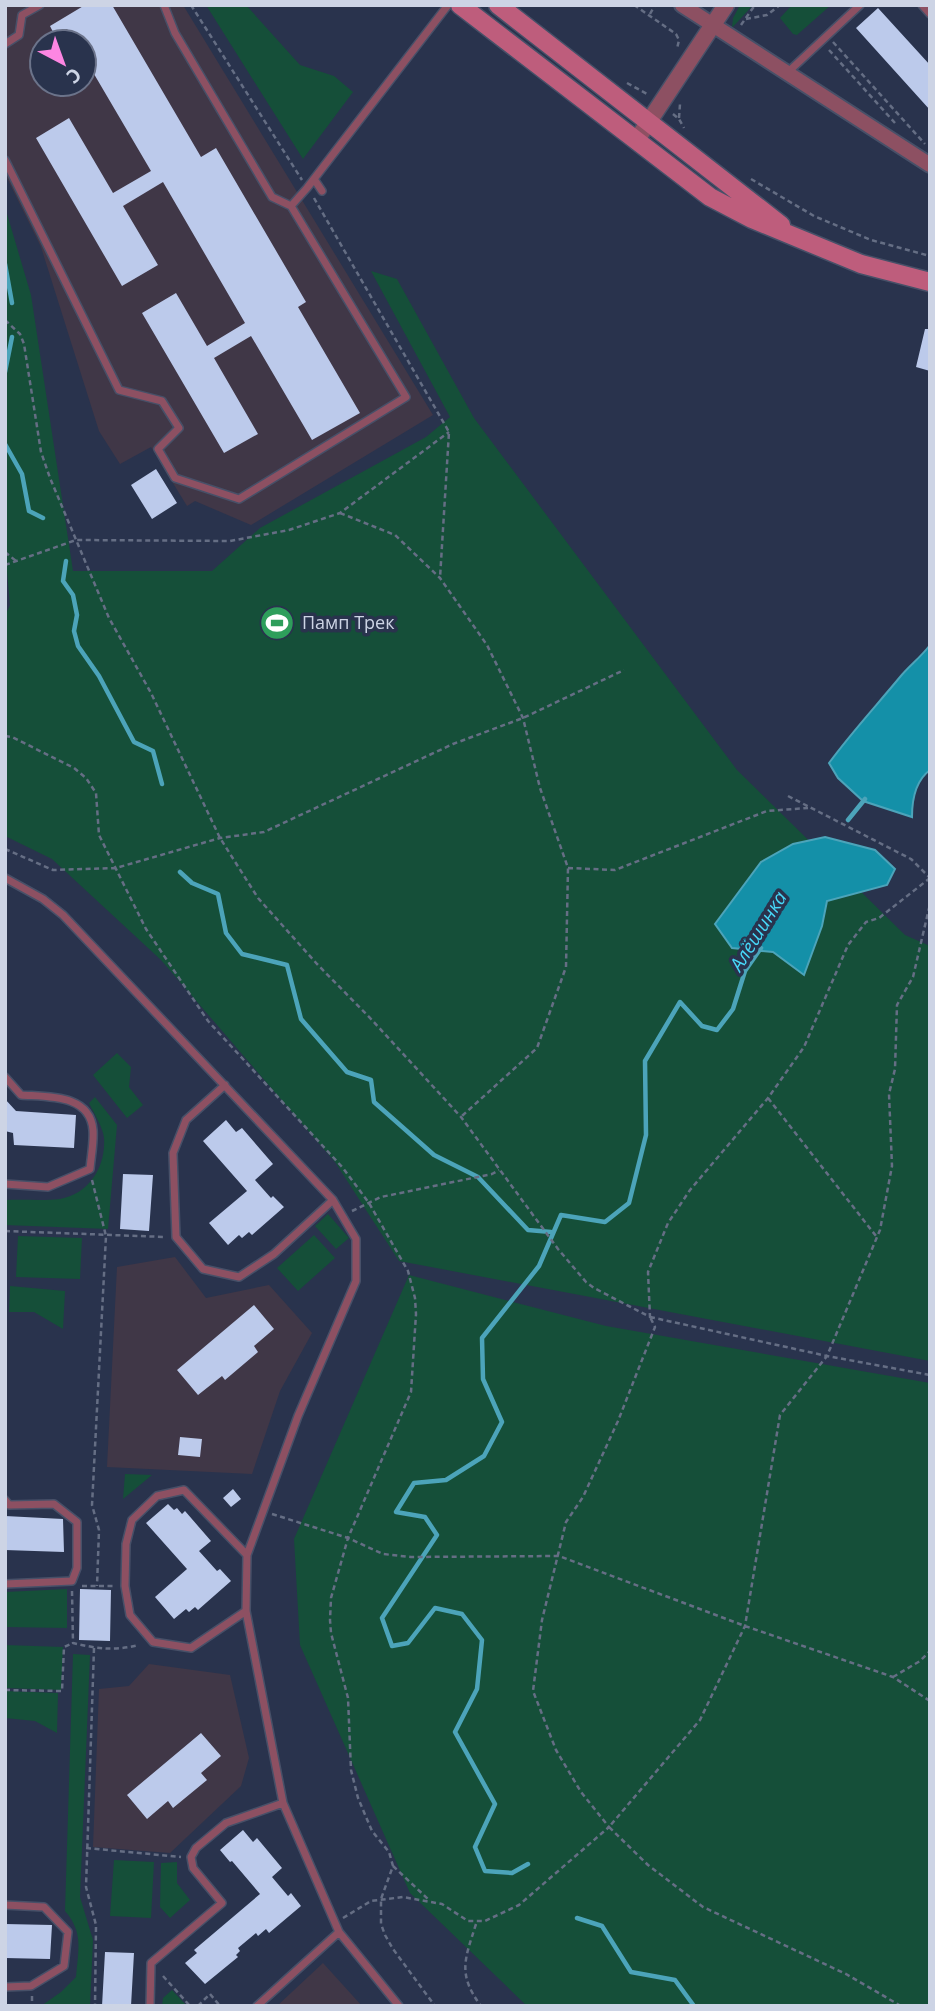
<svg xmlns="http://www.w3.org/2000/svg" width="935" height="2011" viewBox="0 0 935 2011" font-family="'Open Sans',sans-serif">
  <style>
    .education { fill: #403747; fill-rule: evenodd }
    .green { fill: #154f39 }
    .water { fill: #1490a8; stroke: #4ca4ba; stroke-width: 2 }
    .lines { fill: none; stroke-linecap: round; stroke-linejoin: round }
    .stream { stroke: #4ca4ba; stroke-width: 4.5 }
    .building { fill: #bccaeb }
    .service-casing { stroke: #475068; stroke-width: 10 }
    .minor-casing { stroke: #475068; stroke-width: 18 }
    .tertiary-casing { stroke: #475068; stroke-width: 19 }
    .secondary-casing { stroke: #475068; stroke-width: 21 }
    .path { stroke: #656e84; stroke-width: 2.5; stroke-dasharray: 5 3.5; stroke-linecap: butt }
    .service { stroke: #8d5062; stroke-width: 7 }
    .minor { stroke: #8d5062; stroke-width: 14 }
    .tertiary { stroke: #8d5062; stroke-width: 16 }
    .secondary { stroke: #be5d7c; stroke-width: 18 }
    .labels { text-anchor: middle; stroke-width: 7; stroke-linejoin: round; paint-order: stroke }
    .poi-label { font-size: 18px; fill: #cdd4e5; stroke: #29334d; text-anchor: start }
    .water-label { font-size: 19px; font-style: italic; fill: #47d8f8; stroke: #29334d }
  </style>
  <rect width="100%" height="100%" fill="#29334d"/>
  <path class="education" d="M5 5H183L433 415 251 525 195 501 187 506 151 447 120 464 99 431 41 247 5 174ZM42 42H84V84H42Z
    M175 1257 206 1298 269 1285 312 1333 280 1391 252 1474 107 1467 117 1267Z
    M149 1664 230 1675 249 1758 241 1786 170 1853 93 1847 99 1689 129 1686Z
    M323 1963 362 2006H277Z"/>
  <path class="green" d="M206 5H246L300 65 334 76 353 92 303 159Z
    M740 5H753L732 28 733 18Z
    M792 5H831L797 35 793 34 780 18Z
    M5 207 31 295 73 571H212L260 528 426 437 450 417 371 271 397 279 474 418 737 770 905 935 930 946V1361L399 1261 335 1162 161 960 52 859 5 836V616L10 605 5 549Z
    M117 1053 131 1067 129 1087 143 1105 127 1118 93 1075Z
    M95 1097 117 1125 108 1229 5 1225V1200C23 1199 43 1201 60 1199 89 1194 106 1167 104 1138 103 1127 94 1114 89 1103Z
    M328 1214 349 1238 336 1249 315 1226Z
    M314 1235 335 1258 298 1291 277 1268Z
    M18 1236 82 1238 80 1279 16 1277Z
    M409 1275 606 1326 930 1383V2006H527L410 1893 300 1645 294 1539Z
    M10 1286 65 1291 63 1329 34 1312H9Z
    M125 1474 152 1475 123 1499Z
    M67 1589V1628L5 1627V1592Z
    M5 1645 63 1647 61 1690 5 1688Z
    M73 1654 90 1655 80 1897 93 1940 90 2006H41L61 1992 76 1977C78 1950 84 1933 65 1911Z
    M5 1691 58 1693 57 1733 35 1721 5 1718Z
    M114 1860 154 1862 151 1918 110 1916Z
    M177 1862V1883L190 1900 170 1918 160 1907 161 1863Z
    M172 1990 187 2006H162L163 1998Z"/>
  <path class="water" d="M930 645V770C915 781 912 799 912 817L863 801 838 778 829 763C851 733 876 706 900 677 909 666 921 657 930 645Z
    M825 837 875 850 895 869 887 885 827 901 822 926 804 975 773 952 732 948 715 924 761 862 793 844Z"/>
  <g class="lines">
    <path class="stream" d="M5 264 12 303
      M5 372 12 337
      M5 444 22 474 29 511 43 518
      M66 561 63 581 73 595 77 615 74 631 78 646 99 676 134 742 153 751 162 784
      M848 820 865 799
      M180 872 192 883 218 894 226 933 242 954 287 965 301 1019 347 1072 371 1080 374 1102 434 1155 478 1177 528 1230 551 1232
      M528 1864 512 1873 485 1871 475 1847 495 1804 455 1732 477 1689 482 1640 462 1614 435 1608 408 1643 392 1646 382 1618 437 1535 425 1517 396 1512 414 1483 446 1480 484 1456 502 1422 483 1379 482 1338 539 1266 561 1215 605 1222 629 1203 646 1135 645 1061 680 1002 702 1026 717 1030 733 1009 745 971 761 948
      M577 1918 602 1926 631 1972 675 1980 694 2006"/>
  </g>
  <path class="building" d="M85 5H112L201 157 216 148 306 302 298 307 360 413 312 440 251 336 214 358 258 434 224 453 142 313 176 293 207 346 245 323 163 182 123 206 158 265 122 286 36 138 69 118 113 193 151 171 84 57V42H75L67 29 55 36 50 26Z
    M878 8 930 65V110L856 28Z
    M925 329H930V371L916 367Z
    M156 469 177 503 152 519 131 485Z
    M5 1099 16 1111 76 1115 74 1148 14 1145 13 1133 5 1131Z
    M226 1120 236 1132 242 1128 273 1164 255 1180 271 1198 273 1196 284 1207 252 1235 249 1232 242 1238 239 1235 228 1245 209 1223 247 1191 203 1141Z
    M123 1174 153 1175 149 1231 120 1229Z
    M254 1305 274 1329 254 1346 258 1352 225 1380 222 1376 198 1395 177 1370Z
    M180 1437 202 1439 200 1457 178 1455Z
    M233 1489 241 1499 231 1507 223 1498Z
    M168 1504 174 1510 177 1508 182 1514 185 1511 211 1541 199 1551 217 1571 220 1569 231 1581 198 1610 195 1607 189 1612 186 1609 174 1619 155 1597 187 1569 146 1523Z
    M5 1516 63 1519 64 1552 5 1550Z
    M80 1589 111 1590 110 1641 79 1640Z
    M201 1733 221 1756 201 1773 207 1780 173 1808 168 1801 147 1819 127 1795Z
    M243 1830 253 1842 257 1838 282 1868 272 1877 288 1896 291 1893 301 1906 269 1933 266 1929 258 1936 256 1933 238 1948 240 1951 236 1955 238 1957 205 1984 185 1963 197 1953 194 1950 260 1894 232 1861 230 1862 220 1850Z
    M5 1924 52 1925 50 1959 5 1958Z
    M105 1952 134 1953 131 2006H102Z"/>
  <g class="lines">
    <g class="service-casing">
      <path id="service" d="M922 5 930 14
        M5 44 19 35 22 15 40 5
        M787 73 860 5
        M5 160 119 390 162 401 179 428 158 449 175 478 239 499 406 397 291 206 272 197 175 33 164 5
        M314 179 322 191
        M291 206 307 188 448 5
        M5 878 43 899 63 915 333 1200 356 1239V1281L298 1416 247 1555 246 1611 283 1803 339 1932 257 2006
        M5 1077 21 1095C48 1097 90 1094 93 1130 94 1142 91 1157 90 1169L48 1187 5 1184
        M225 1085 186 1120 173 1153 176 1237 203 1269 239 1277 274 1254 333 1200
        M5 1500 9 1505 54 1504 77 1522V1568L72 1581 5 1584
        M246 1611 191 1648 153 1642 130 1615 125 1586 126 1544 132 1520 157 1496 184 1490 247 1555
        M5 1905 44 1907 68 1932 64 1966 31 1986 5 1987
        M339 1932 399 2006
        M150 2006 151 1963 222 1903 193 1868 191 1857 196 1848 226 1823 283 1803"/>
    </g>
    <g class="minor-casing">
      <path id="minor" d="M682 5 930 165"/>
    </g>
    <g class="tertiary-casing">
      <path id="tertiary" d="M636 141 726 5"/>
    </g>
    <g class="secondary-casing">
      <path id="secondary" d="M460 5 710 197 752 219 861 264 930 282
        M498 5 781 225"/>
    </g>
    <path class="path" d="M191 5 302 180
      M634 5 676 34 679 40 677 49
      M650 14 655 5
      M746 19 767 15 780 5
      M741 25 755 5
      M833 42 925 144
      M829 50 895 123
      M627 83 649 95
      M673 114 679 119 684 128
      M679 118 680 104
      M751 179 814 216 871 240 930 256
      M314 198 449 432 440 578
      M5 320 20 334 24 344 41 452 50 478 109 618 151 693 220 838 258 898 317 964 372 1020 461 1117 558 1249 586 1282 594 1288 650 1317 648 1272 668 1223 690 1190 768 1098 804 1047 848 945 866 922 879 918 930 878
      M340 513 395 535 440 578 487 645 523 718 540 788 568 868 566 967 537 1048 462 1116
      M5 552 16 561
      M5 565 76 540 230 541 289 530 340 513 449 432
      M5 736 12 737 74 768 86 778 96 793 99 835 146 929 208 1021 343 1168 369 1203 408 1271 415 1298 416 1314 411 1392 348 1538 331 1598 330 1620 331 1633 348 1698 351 1770 358 1798 372 1831 389 1852 393 1866 381 1899V1924L385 1935 393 1949 435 2006
      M788 796 911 859 930 878
      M5 849 53 870 116 868 220 838 264 832 453 744 523 718 624 670
      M568 868 615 870 767 811 808 808
      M768 1098 876 1236
      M92 1180 106 1236 92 1505 99 1530 97 1586
      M352 1211 381 1197 492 1174 499 1170
      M5 1231 165 1237
      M650 1317 827 1356 930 1375
      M272 1514 348 1538 383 1554 411 1557 559 1556 745 1626 893 1677 930 1701
      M82 1586H114
      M72 1591 73 1643C99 1649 114 1651 139 1645
      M94 1648 86 1887 96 1925 95 2006
      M893 1677 920 1661 930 1651
      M5 1690 62 1691 64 1647 73 1643
      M86 1848 181 1857
      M393 1866 429 1900
      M343 1918 371 1901 403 1897 442 1904 468 1921H485L519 1905 609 1827 581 1792 556 1750 533 1691 542 1620 566 1522 583 1497 618 1421 655 1327 650 1317
      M476 1924C465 1959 457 1974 481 2006
      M163 1976 190 2006
      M32 1996V2006
      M198 2006 210 1994 220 2006
      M901 2006 846 1974 703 1907 648 1865 609 1827 700 1720 745 1626 780 1415 827 1356 880 1230 892 1166 889 1094 895 1069 897 1005 913 977 930 904"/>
    <use href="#service" class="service"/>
    <use href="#minor" class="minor"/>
    <use href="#tertiary" class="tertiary"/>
    <use href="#secondary" class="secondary"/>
  </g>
  <defs>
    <g id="stadium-disc" transform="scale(1.75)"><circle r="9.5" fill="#2e9e5b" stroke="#29334d"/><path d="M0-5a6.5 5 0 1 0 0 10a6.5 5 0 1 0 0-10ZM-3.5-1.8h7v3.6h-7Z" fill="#fff"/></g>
  </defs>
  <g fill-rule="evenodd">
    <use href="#stadium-disc" x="277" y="623"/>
  </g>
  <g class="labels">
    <g class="poi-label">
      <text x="302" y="629">Памп Трек</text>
    </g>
    <g class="water-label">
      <text transform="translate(758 931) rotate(-58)" y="7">Алёшинка</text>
    </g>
  </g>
  <rect width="935" height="2011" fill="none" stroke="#cdd4e5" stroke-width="14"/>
  <g transform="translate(63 63) rotate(139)"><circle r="33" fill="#29334d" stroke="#6b738a" stroke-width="2"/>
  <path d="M0-5L12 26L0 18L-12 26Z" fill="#fd86e2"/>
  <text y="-10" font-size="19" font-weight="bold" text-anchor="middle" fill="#cdd4e5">С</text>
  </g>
</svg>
